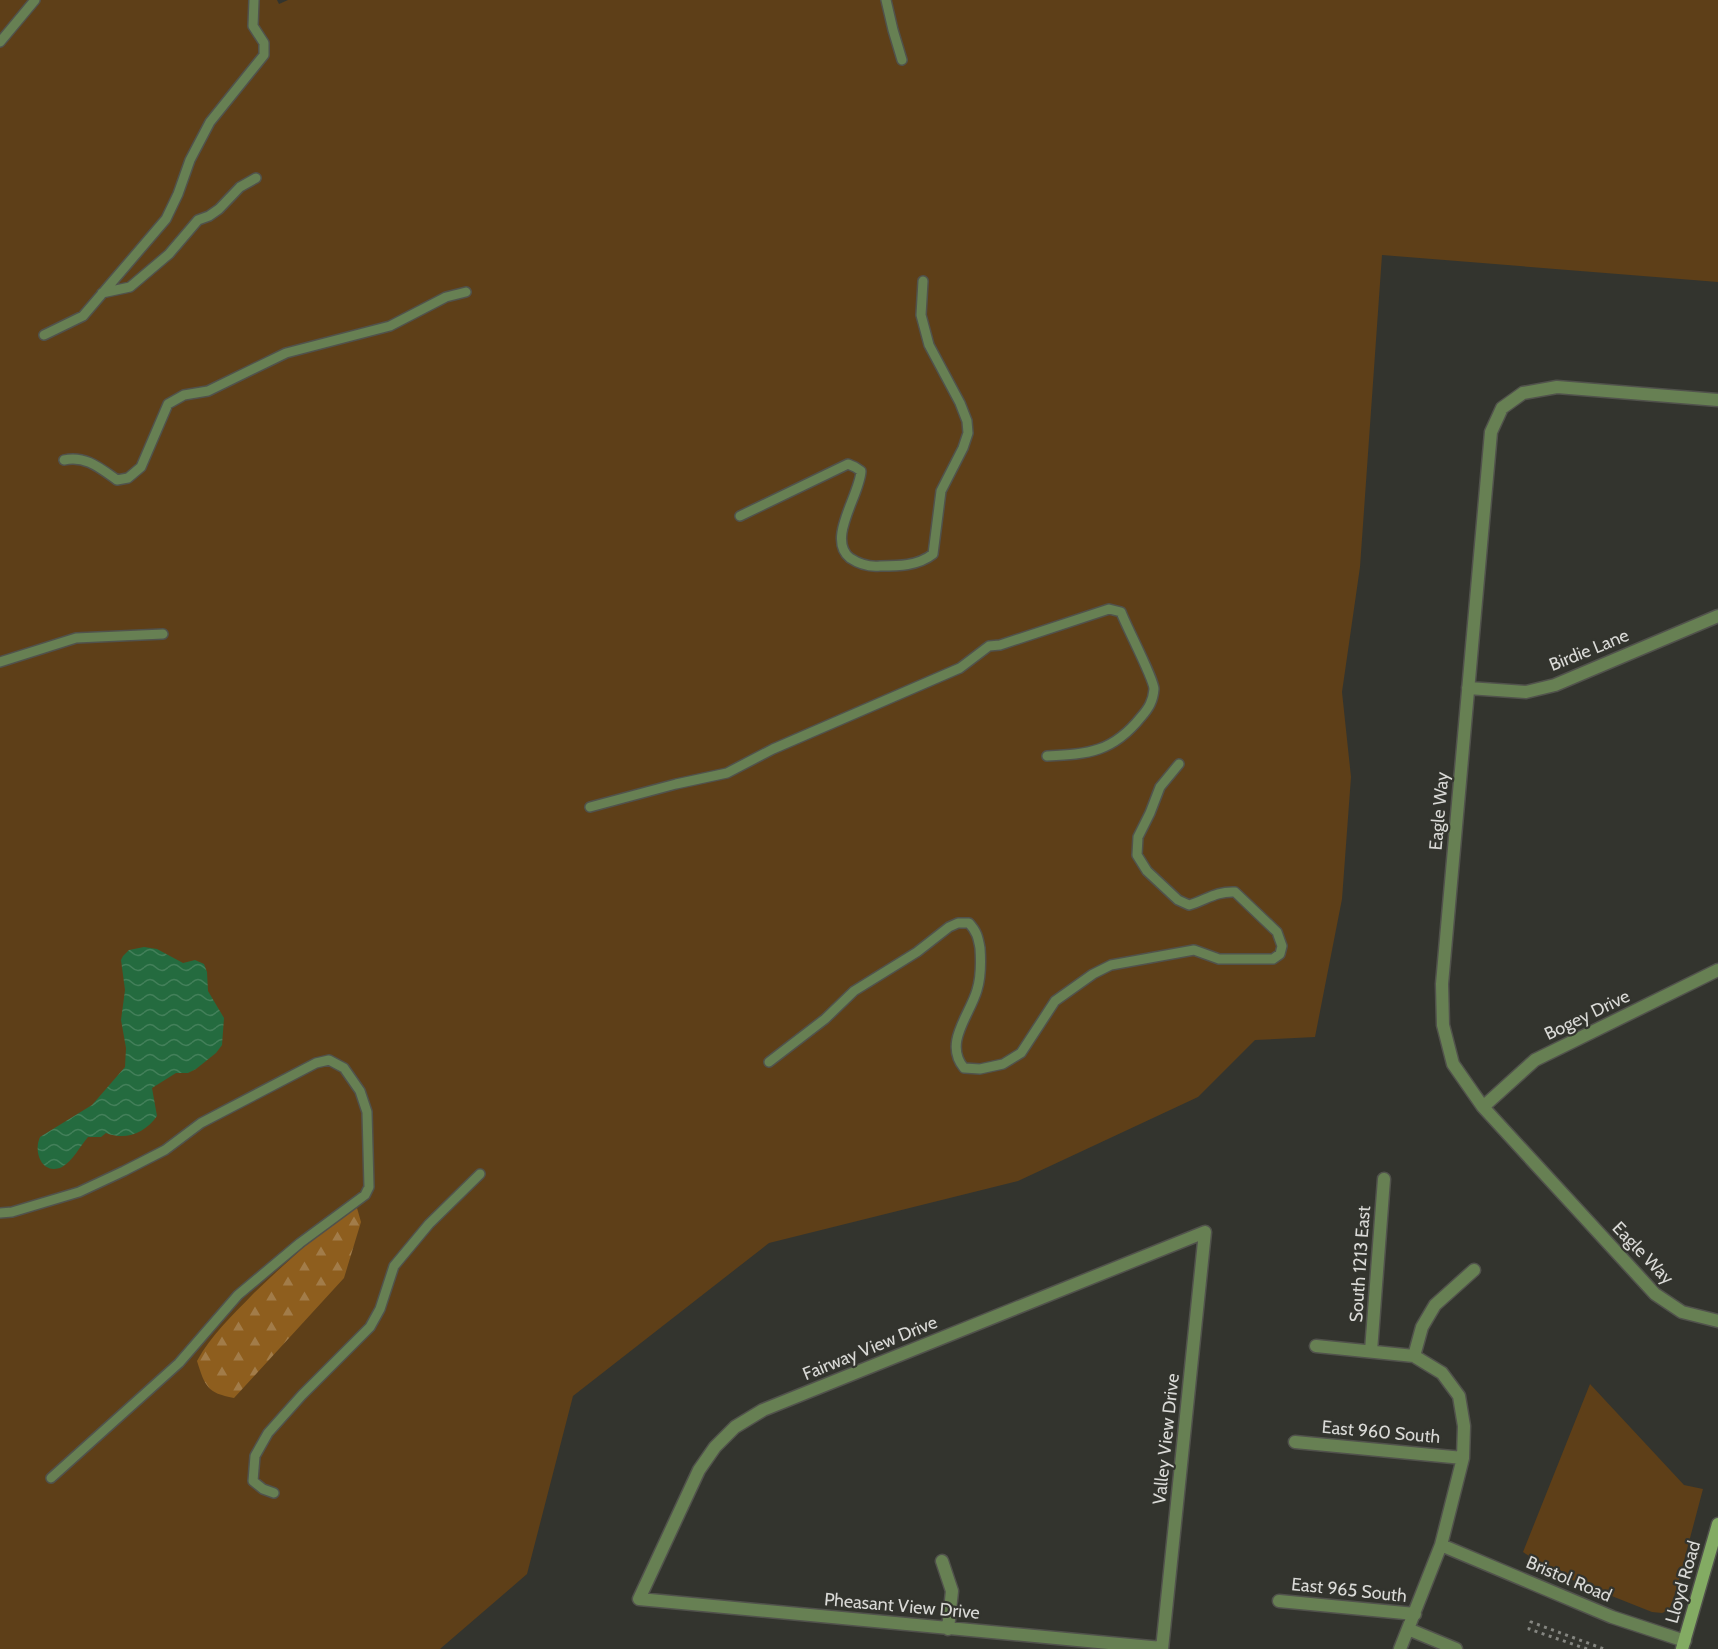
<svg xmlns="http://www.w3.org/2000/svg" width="1718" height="1649" viewBox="0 0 1718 1649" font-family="Cabin,sans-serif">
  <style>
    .green { fill: #5e3f18 }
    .forest { fill: url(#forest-firs) }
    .water { fill: url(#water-waves) }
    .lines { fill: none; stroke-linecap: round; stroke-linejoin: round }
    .lane-casing { stroke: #51524c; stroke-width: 12 }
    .street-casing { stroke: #51524c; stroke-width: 15 }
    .secondary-casing { stroke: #51524c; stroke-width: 15 }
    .path { stroke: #858681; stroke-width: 3; stroke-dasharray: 3 4.5; stroke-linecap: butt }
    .lane { stroke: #678053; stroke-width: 9 }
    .street { stroke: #678053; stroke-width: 12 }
    .secondary { stroke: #83ab63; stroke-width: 12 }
    .labels { text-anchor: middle; stroke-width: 4.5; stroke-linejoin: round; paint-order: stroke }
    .street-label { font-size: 18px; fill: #d9d9d6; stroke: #33342e }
  </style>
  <defs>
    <pattern id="forest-firs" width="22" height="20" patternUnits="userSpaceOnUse" patternTransform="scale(1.5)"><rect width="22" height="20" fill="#8e5e1e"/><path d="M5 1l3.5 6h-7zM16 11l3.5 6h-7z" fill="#a27c49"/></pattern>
    <pattern id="water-waves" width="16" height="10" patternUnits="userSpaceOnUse" patternTransform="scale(1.5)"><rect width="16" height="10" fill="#246b3f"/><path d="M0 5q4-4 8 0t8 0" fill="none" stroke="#43805a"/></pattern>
  </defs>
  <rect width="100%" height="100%" fill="#33342e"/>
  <path class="green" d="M0 0H277L279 4 288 0H1718V282L1382 255 1360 567 1342 692 1351 777 1342 899 1315 1037 1255 1040 1198 1097 1018 1181 769 1243 573 1396 527 1574 440 1649H0Z
    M1590 1384 1684 1485 1703 1489 1676 1591 1669 1610 1662 1613 1652 1612 1579 1583 1549 1569 1523 1552Z"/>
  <path class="forest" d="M355 1201 361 1222 344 1278 234 1398C207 1393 205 1386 197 1361 211 1335 232 1316 253 1294 286 1262 321 1232 355 1201Z"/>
  <path class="water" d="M144 947 157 949 183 963 195 960 204 964 207 972 208 991 224 1018 222 1045 216 1053 196 1069 188 1073H176L152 1088 157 1116C145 1133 126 1141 106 1133L101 1137H88C80 1146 73 1161 62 1167 42 1176 33 1152 40 1137L92 1105 125 1067 126 1048 121 1020 125 990 121 960 123 956 129 950Z"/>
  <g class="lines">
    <g class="lane-casing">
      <path id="lane" d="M886 0 893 30 902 60
        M0 42 35 0
        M102 293 130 287 169 254 198 220 209 216 219 209 240 187 256 178
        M44 335 83 316 166 219 178 194 190 160 210 122 264 55V43L253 26 254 0
        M64 460C85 455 100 468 117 480L128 478 141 467 168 404 184 395 208 391 286 353 390 326 446 297 466 292
        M740 516 848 464 855 467 861 471C860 495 826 539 850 558 859 564 869 567 880 566 898 566 918 566 933 554L941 491 963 448 968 433 967 421 960 403 929 345 921 315 923 281
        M0 662 76 638 163 634
        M590 807 676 784 727 773 773 749 960 668 989 646 1000 645 1109 609 1121 612C1126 626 1154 679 1154 689 1153 701 1149 708 1141 717 1113 752 1089 754 1047 756
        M769 1062 825 1019 854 991 917 952 949 927 958 923H969C977 932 978 937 980 948 981 962 981 977 977 990 970 1015 943 1043 964 1068L980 1069 1003 1064 1021 1053 1055 1001 1093 974 1111 965 1194 950 1219 959H1273L1280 954 1282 946 1277 932 1235 892C1216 891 1206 900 1189 905L1178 900 1147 871 1137 855 1138 837 1150 813 1160 787 1179 764
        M0 1213 12 1212 79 1192 124 1171 165 1150 201 1123 316 1063 329 1060 344 1068 360 1091 367 1112 369 1187 365 1195 300 1243 238 1295 179 1363 51 1478
        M274 1493 263 1489 253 1481 255 1456 268 1433 302 1395 370 1327 380 1309 394 1266 429 1224 480 1174"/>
    </g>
    <g class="street-casing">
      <path id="street" d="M1718 400 1557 387 1523 393 1502 408 1491 432 1442 984 1443 1025 1453 1064 1483 1107 1655 1294 1682 1312 1718 1321
        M1468 688 1526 692 1555 685 1718 616
        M1483 1107 1535 1060 1718 970
        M1316 1346 1414 1356 1442 1373 1459 1396 1464 1426 1463 1458 1441 1545 1400 1649
        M1371 1351 1384 1179
        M1414 1356 1422 1327 1435 1305 1474 1270
        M1295 1442 1463 1458
        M1441 1545 1612 1617 1685 1641
        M942 1561 952 1591 948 1629
        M1279 1601 1415 1614
        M1408 1629 1456 1649
        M1162 1649 1205 1232 763 1410 735 1427 715 1447 699 1470 639 1599 1162 1648"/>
    </g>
    <g class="secondary-casing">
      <path id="secondary" d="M1682 1649 1718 1524"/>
    </g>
    <path class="path" d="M1587 1649 1529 1629 1531 1622 1604 1649"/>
    <use href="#lane" class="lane"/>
    <use href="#street" class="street"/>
    <use href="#secondary" class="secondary"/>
  </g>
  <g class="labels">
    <g class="street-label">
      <text transform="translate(1589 650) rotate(-22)" y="6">Birdie Lane</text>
      <text transform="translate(1439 811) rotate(-85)" y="6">Eagle Way</text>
      <text transform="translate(1587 1015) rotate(-26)" y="6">Bogey Drive</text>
      <text transform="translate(1643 1253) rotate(46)" y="6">Eagle Way</text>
      <text transform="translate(1360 1264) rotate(-86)" y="6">South 1213 East</text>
      <text transform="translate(870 1348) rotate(-22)" y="6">Fairway View Drive</text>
      <text transform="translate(1381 1432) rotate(5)" y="6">East 960 South</text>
      <text transform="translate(1166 1439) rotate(-84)" y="6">Valley View Drive</text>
      <text transform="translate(1569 1579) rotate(23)" y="6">Bristol Road</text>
      <text transform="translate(1683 1582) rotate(-74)" y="6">Lloyd Road</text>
      <text transform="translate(1349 1590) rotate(6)" y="6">East 965 South</text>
      <text transform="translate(902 1606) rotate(5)" y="6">Pheasant View Drive</text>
    </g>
  </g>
</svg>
